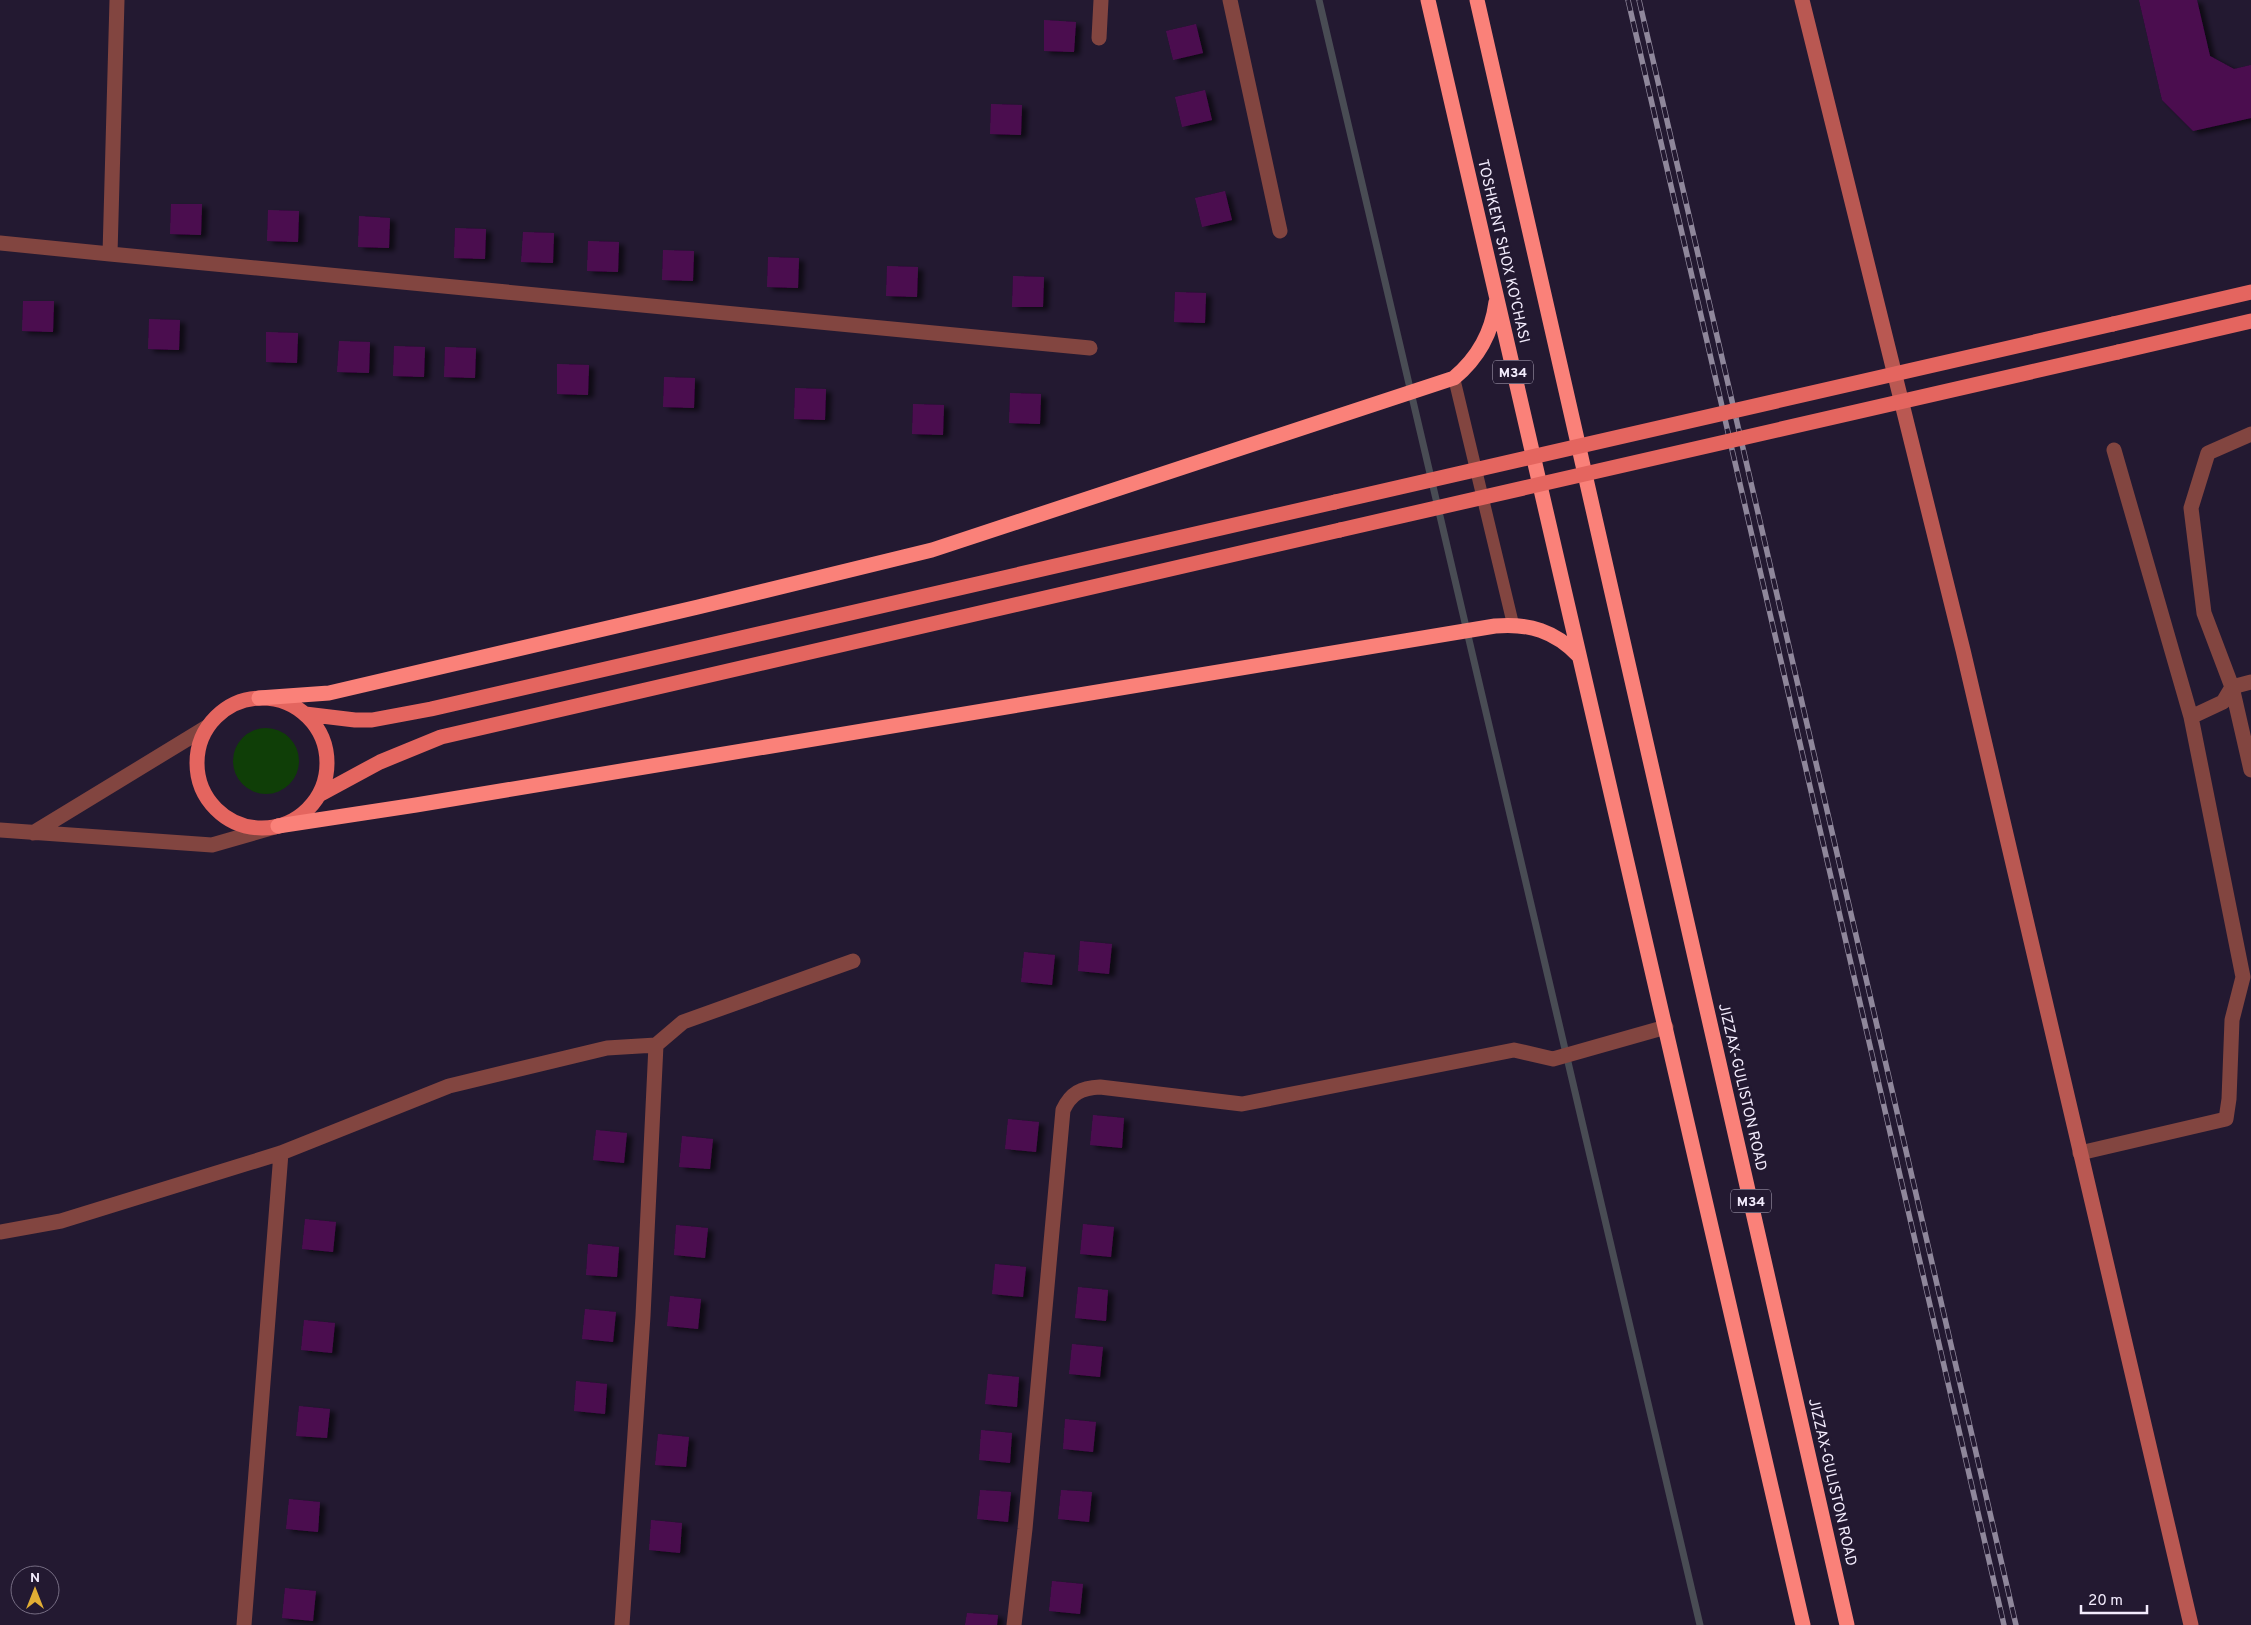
<svg xmlns="http://www.w3.org/2000/svg" width="2251" height="1625" viewBox="0 0 2251 1625" font-family="Overpass,sans-serif">
  <style>
    .green { fill: #0f3e07 }
    .lines { fill: none; stroke-linecap: round; stroke-linejoin: round }
    .stream { stroke: #494c54; stroke-width: 7 }
    .building { fill: #4c0b50; filter: url(#shadow) }
    .lane { stroke: #824540; stroke-width: 12 }
    .street { stroke: #824540; stroke-width: 15 }
    .secondary { stroke: #b95852; stroke-width: 15 }
    .primary { stroke: #e4655f; stroke-width: 15 }
    .highway { stroke: #fa8179; stroke-width: 15 }
    .rail-casing { stroke: #8f879b; stroke-width: 5.5 }
    .rail { stroke: #231931; stroke-width: 4; stroke-dasharray: 11; stroke-linecap: butt }
    .primary-bridge { stroke: #e4655f; stroke-width: 15 }
    .labels { text-anchor: middle; stroke-width: 5; stroke-linejoin: round; paint-order: stroke }
    .shield { fill: #231931; stroke: #b5adc0; stroke-width: 1 }
    .shield-label { font-size: 14px; font-weight: bold; fill: #f3ecfd }
    .street-label { font-size: 15px; fill: #f3ecfd; stroke: #231931 }
  </style>
  <defs>
    <filter id="shadow"><feDropShadow dx="5.5" dy="3" stdDeviation="2.5" flood-color="#0009"/></filter>
  </defs>
  <rect width="100%" height="100%" fill="#231931"/>
  <path class="green" d="M233 761a33 33 0 1 1 66 0a33 33 0 1 1-66 0Z"/>
  <g class="lines">
    <path class="stream" d="M1319 0 1700 1625"/>
  </g>
  <path class="building" d="M2139 0H2197L2210 56 2234 69 2251 65V118L2193 131 2162 100Z
    M1044 20 1076 22 1074 52 1044 51Z
    M1196 24 1203 53 1173 60 1166 31Z
    M1205 90 1212 120 1182 127 1175 97Z
    M991 104 1022 105 1021 135 990 134Z
    M1225 191 1232 220 1202 227 1195 198Z
    M171 204H202L201 235 170 234Z
    M268 210 299 211 298 242 267 241Z
    M359 216 390 218 389 248 358 247Z
    M455 228 486 229 485 259 454 258Z
    M523 232 554 233 553 263 521 262Z
    M588 241 619 242 618 272 587 271Z
    M663 250 694 251 693 281 662 280Z
    M768 257 799 258 798 288 767 287Z
    M887 266 918 267 917 297 886 296Z
    M1013 276 1044 277 1043 307H1012Z
    M1175 292 1206 293 1205 323 1174 322Z
    M23 301H54L53 332 22 331Z
    M149 319 180 320 179 350 148 349Z
    M266 332 298 333 297 363 266 362Z
    M339 341 370 342 369 373 337 372Z
    M394 346 425 347 424 377 393 376Z
    M445 347 476 348 475 378 444 377Z
    M557 364 589 365 588 395 557 394Z
    M664 377 695 378 694 408 663 407Z
    M795 388 826 389 825 420 794 419Z
    M1010 393 1041 394 1040 424 1009 423Z
    M913 404 944 405 943 435 912 434Z
    M1080 941 1112 944 1109 974 1078 971Z
    M1024 952 1055 955 1052 985 1021 982Z
    M1093 1115 1124 1118 1122 1148 1090 1145Z
    M1008 1119 1039 1122 1036 1152 1005 1149Z
    M596 1130 627 1133 624 1163 593 1160Z
    M682 1136 713 1139 710 1169 679 1167Z
    M305 1219 336 1222 333 1252 302 1249Z
    M1083 1224 1114 1227 1111 1257 1080 1254Z
    M676 1225 708 1228 705 1258 674 1255Z
    M588 1244 619 1247 617 1277 586 1275Z
    M995 1264 1026 1267 1023 1297 992 1294Z
    M1078 1287 1108 1290 1106 1321 1075 1318Z
    M670 1296 701 1299 698 1329 667 1326Z
    M585 1309 616 1312 613 1342 582 1339Z
    M304 1320 335 1323 332 1353 301 1350Z
    M1072 1344 1103 1347 1100 1377 1069 1374Z
    M988 1374 1019 1377 1017 1407 985 1404Z
    M576 1381 607 1384 605 1414 574 1411Z
    M299 1406 330 1409 327 1438 296 1436Z
    M1065 1419 1096 1422 1093 1452 1063 1449Z
    M981 1430 1012 1433 1010 1463 979 1460Z
    M658 1434 689 1437 686 1467 655 1465Z
    M980 1490 1011 1492 1008 1522 977 1519Z
    M1061 1490 1092 1492 1089 1522 1058 1519Z
    M289 1499 320 1502 318 1532 286 1529Z
    M651 1520 682 1523 680 1553 649 1550Z
    M1052 1581 1083 1584 1080 1614 1049 1611Z
    M285 1588 316 1591 313 1621 282 1618Z
    M967 1613 998 1615 997 1625H965Z"/>
  <g class="lines">
    <path class="lane" d="M1454 378 1513 624"/>
    <path class="street" d="M117 0 110 254 1090 348
      M1230 0 1280 231
      M1099 38 1101 0
      M0 243 110 254
      M2251 434 2208 453 2191 508 2204 613 2232 687 2251 770
      M2191 717 2223 702 2232 687 2251 682
      M0 830 212 845 278 826
      M33 833 207 727
      M2080 1153 2226 1119 2229 1099 2232 1020 2243 977 2191 717 2114 450
      M0 1232 61 1221 281 1153 449 1086 607 1048 656 1045 683 1022 853 961
      M244 1625 281 1153
      M622 1625 643 1316 656 1045
      M1014 1625 1025 1529 1063 1110C1071 1093 1081 1088 1100 1087L1242 1104 1514 1050 1553 1059 1666 1027"/>
    <path class="secondary" d="M1802 0 1963 650 2191 1625"/>
    <path class="primary" d="M2113 324 2251 292
      M2118 352 2251 321
      M197 763a65 65 0 1 1 130 0a65 65 0 1 1-130 0Z
      M305 714 355 720H372L431 709 1335 502
      M319 795 380 762 441 737 1340 530"/>
    <path class="highway" d="M1428 0 1803 1625
      M1477 0 1847 1625
      M259 698 329 693 698 607 932 550 1454 378C1478 358 1492 333 1496 302
      M278 826 416 805 1495 626C1529 623 1555 631 1579 656"/>
    <g class="rail-casing">
      <path id="rail" d="M1628 0 2004 1625
        M1639 0 2016 1625"/>
    </g>
    <use href="#rail" class="rail"/>
    <path class="primary-bridge" d="M1335 502 2113 324
      M1340 530 2118 352"/>
  </g>
  <g class="labels">
    <g class="shield">
      <rect x="1493" y="360.5" width="40" height="23" rx="4"/>
      <rect x="1731" y="1189.5" width="40" height="23" rx="4"/>
    </g>
    <g class="shield-label">
      <text x="1513" y="377">M34</text>
      <text x="1751" y="1206">M34</text>
    </g>
    <g class="street-label">
      <text transform="translate(1504 251) rotate(77)" y="5">TOSHKENT SHOX KO'CHASI</text>
      <text transform="translate(1743 1087) rotate(77)" y="5">JIZZAX-GULISTON ROAD</text>
      <text transform="translate(1833 1482) rotate(77)" y="5">JIZZAX-GULISTON ROAD</text>
    </g>
  </g>
  <g transform="translate(35 1590)"><circle r="24" fill="#231931" stroke="#766d83"/>
  <path d="M0-4L9 19L0 12L-9 19Z" fill="#e2ae34"/>
  <text y="-8" font-size="14" font-weight="bold" text-anchor="middle" fill="#f3ecfd">N</text>
  </g>
  <path d="M2081 1605v8h66v-8" fill="none" stroke="#f3ecfd" stroke-width="2.5"/>
  <text x="2088" y="1605" font-size="15" fill="#f3ecfd" stroke="#231931" stroke-width="4" paint-order="stroke">20 m</text>
</svg>
